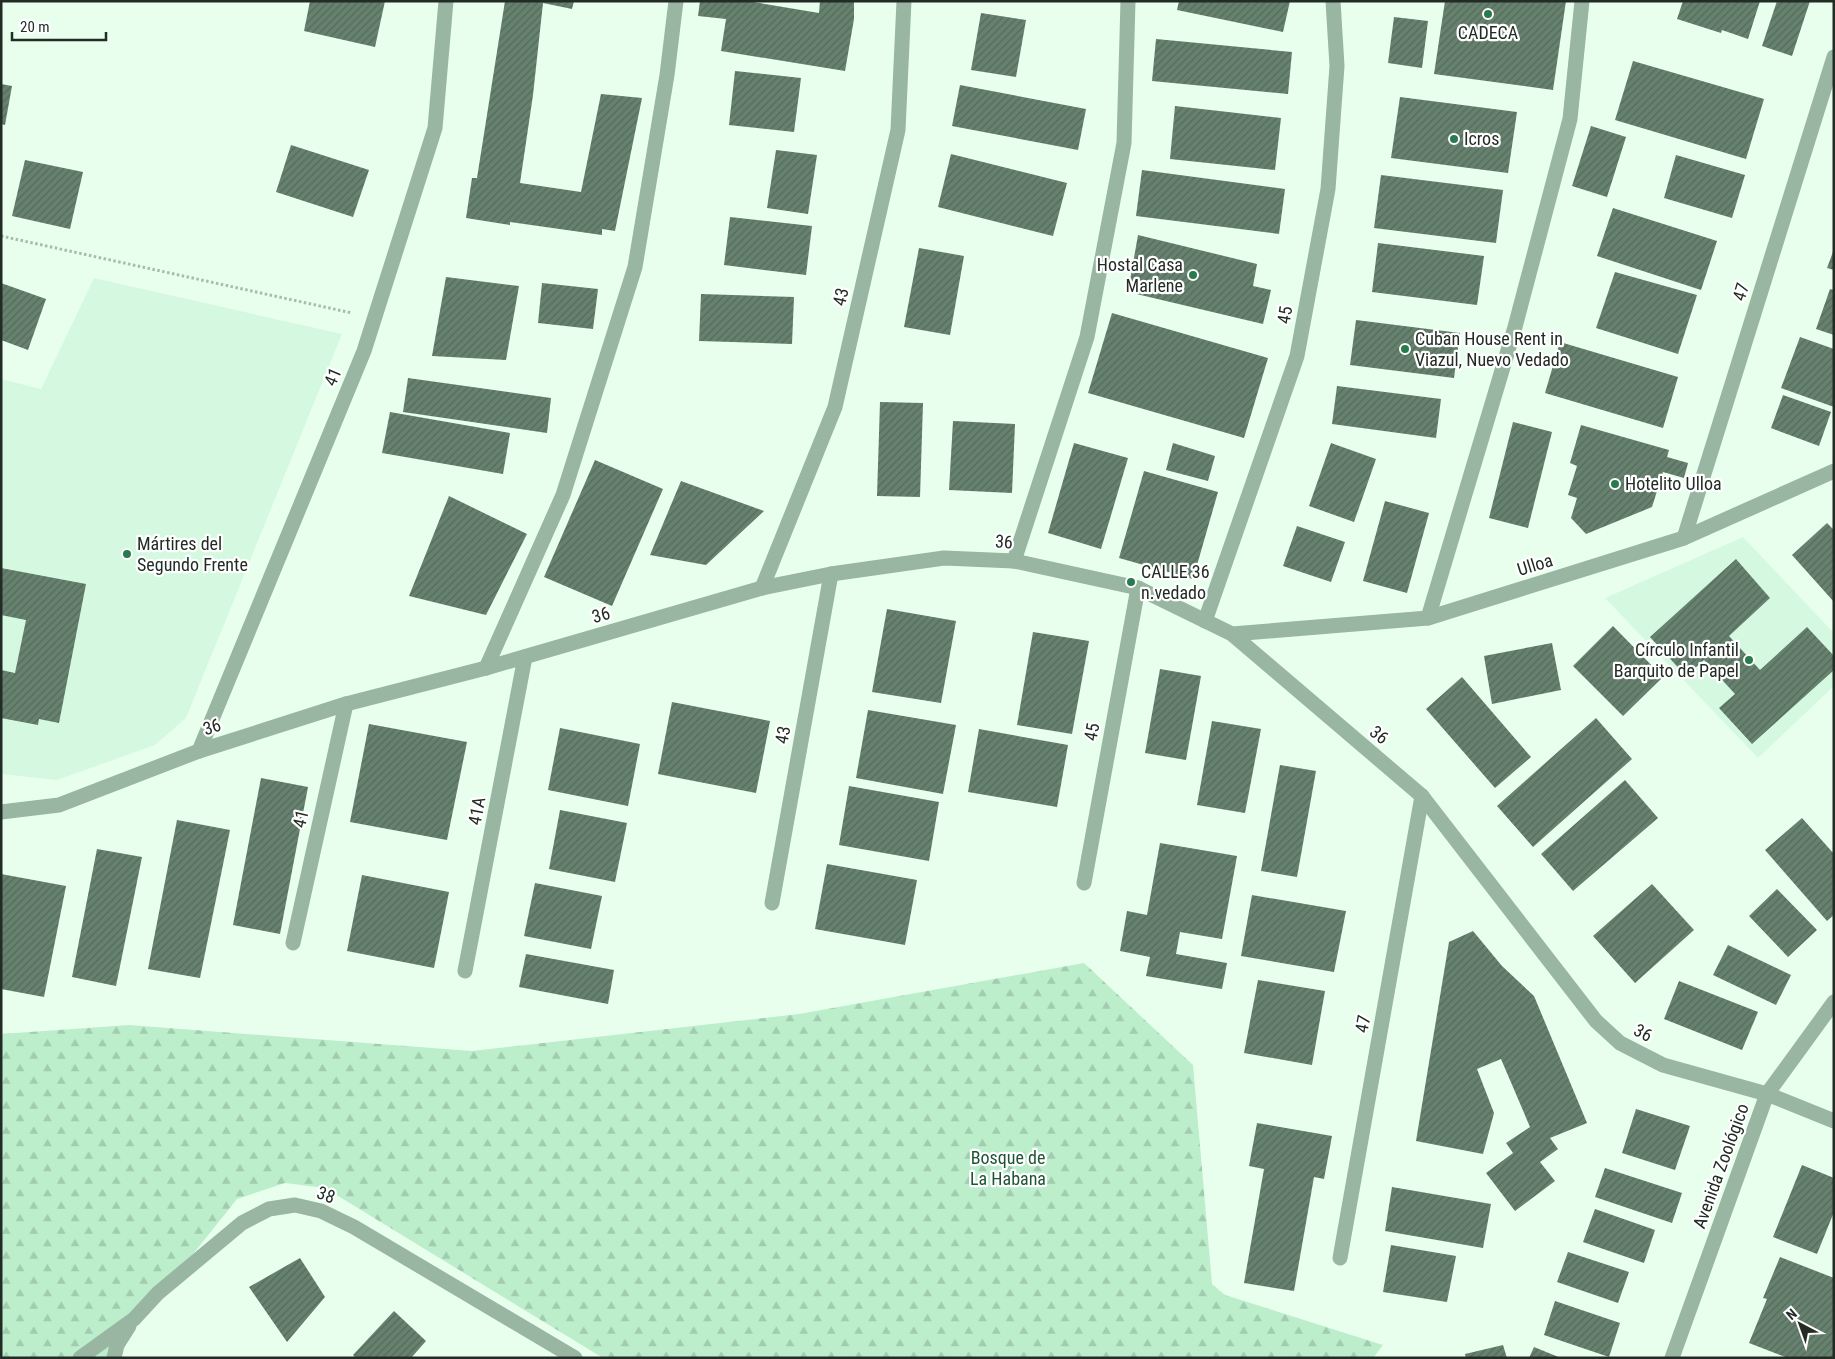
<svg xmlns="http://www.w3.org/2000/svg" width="1835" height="1359" viewBox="0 0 1835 1359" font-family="'Roboto Condensed',sans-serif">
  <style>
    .built { fill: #d5f9e0 }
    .forest { fill: url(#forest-firs) }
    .building { fill: url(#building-hatch) }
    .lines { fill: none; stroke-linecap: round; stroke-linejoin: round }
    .path { stroke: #a8bbad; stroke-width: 3; stroke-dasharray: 2.5 2.5; stroke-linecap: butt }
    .service { stroke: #98b6a1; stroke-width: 15 }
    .minor { stroke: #98b6a1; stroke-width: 15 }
    .tertiary { stroke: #98b6a1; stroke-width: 15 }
    .poi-dot { fill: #287b4d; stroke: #fff; stroke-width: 2 }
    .labels { text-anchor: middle; stroke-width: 4.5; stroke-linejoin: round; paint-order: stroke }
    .poi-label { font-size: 18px; fill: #222c25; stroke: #fff; text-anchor: start }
    .street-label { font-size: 18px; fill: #222c25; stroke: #fff }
    .park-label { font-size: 18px; fill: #1f5536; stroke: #fff }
  </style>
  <defs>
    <pattern id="forest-firs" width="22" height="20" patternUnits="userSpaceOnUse" patternTransform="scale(1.25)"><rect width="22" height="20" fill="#bceecc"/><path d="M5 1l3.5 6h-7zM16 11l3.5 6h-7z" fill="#a1ccaf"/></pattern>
    <pattern id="building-hatch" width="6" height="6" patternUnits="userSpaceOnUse" patternTransform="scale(1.25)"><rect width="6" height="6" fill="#67816f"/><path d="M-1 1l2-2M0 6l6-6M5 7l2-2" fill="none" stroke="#546a5b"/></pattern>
  </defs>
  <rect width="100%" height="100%" fill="#e8ffee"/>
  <path class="built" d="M94 278 342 334 186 718 155 745 57 780 1 774V379L41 389Z
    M1743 537 1834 633V686L1758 758 1605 598Z"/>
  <path class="forest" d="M1084 963 1193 1065 1212 1284 1225 1295 1383 1345 1373 1358H603L325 1188 285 1183 237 1199 110 1358H1V1034L129 1025 472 1051 799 1014Z"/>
  <path class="building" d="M310 1H385L375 47 304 31Z
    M505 1H574L572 9 543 3 533 95 520 183 581 192 601 94 642 98 615 231 602 229V235L510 222V225L466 218 472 178H477Z
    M700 1H747L819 13 820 1H854V19L845 71 721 51 726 19 698 16Z
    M1179 1H1290L1283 32 1177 10Z
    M1445 1H1566L1553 90 1434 74Z
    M1683 1H1760L1748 39 1722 30 1721 33 1677 19Z
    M1777 1H1810L1792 56 1762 46Z
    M981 13 1026 20 1016 77 971 70Z
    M1394 17 1428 21 1422 68 1388 63Z
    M1156 39 1292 52 1288 94 1152 81Z
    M1633 61 1764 99 1746 159 1615 120Z
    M735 71 801 78 794 132 729 125Z
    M1 84 12 86 5 125 1 124Z
    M960 85 1086 109 1078 150 952 126Z
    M1400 97 1517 112 1508 173 1391 158Z
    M1175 106 1281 118 1275 170 1170 159Z
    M1591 126 1626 137 1607 197 1572 186Z
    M291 145 369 170 353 217 276 192Z
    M776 150 817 155 808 214 767 208Z
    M951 154 1067 183 1053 236 938 207Z
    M1676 155 1745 175 1732 218 1664 198Z
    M25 160 83 172 70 229 12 216Z
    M1142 170 1285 189 1279 234 1136 216Z
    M1381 175 1503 190 1496 243 1374 228Z
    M1613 208 1717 241 1701 290 1597 256Z
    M730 217 812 226 806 275 724 265Z
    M1138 235 1257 264 1253 286 1271 290 1263 324 1128 292Z
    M1378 243 1484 256 1477 305 1372 292Z
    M919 248 964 256 950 335 904 327Z
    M1834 249V270L1827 268Z
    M1615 272 1697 295 1678 354 1596 328Z
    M446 277 519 286 506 360 432 356Z
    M1 283 46 299 28 350 1 340Z
    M542 283 598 289 593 329 538 323Z
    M1830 289 1834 290V335L1816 329Z
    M701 294 794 297 792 344 699 341Z
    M1112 313 1268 358 1244 438 1088 393Z
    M1356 320 1460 333 1454 378 1350 365Z
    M1800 337 1834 349V407L1781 388Z
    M1560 342 1678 377 1663 428 1545 393Z
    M408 378 551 398 547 433 403 412Z
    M1337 386 1441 399 1436 438 1332 424Z
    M1783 395 1831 412 1819 446 1771 428Z
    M880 402 923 403 920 497 877 496Z
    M390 412 510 433 503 474 382 453Z
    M953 421 1015 424 1012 493 949 490Z
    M1513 422 1552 432 1528 528 1489 518Z
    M1581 425 1669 450 1667 457 1688 463 1684 478 1663 472 1652 507 1586 534 1571 518 1577 498 1568 495 1577 466 1570 463Z
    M1074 443 1128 458 1101 549 1048 533Z
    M1173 443 1215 456 1208 481 1166 470Z
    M1331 443 1376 459 1354 522 1309 506Z
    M595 460 663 489 612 606 544 577Z
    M1144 471 1218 492 1193 579 1119 558Z
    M681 481 764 511 706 565 650 555Z
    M449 496 527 534 486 615 409 596Z
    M1385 501 1429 513 1407 593 1363 581Z
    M1827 523 1834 530V602L1792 555Z
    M1297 526 1345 542 1331 582 1283 566Z
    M1736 559 1770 598 1729 636 1760 670 1807 627 1834 656V670L1752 744 1719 708 1735 694 1704 660 1686 676 1650 637Z
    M1 568 86 584 59 723 39 719 38 725 1 718V670L15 673 26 620 1 615Z
    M887 609 956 621 941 703 872 692Z
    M1613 626 1663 677 1623 716 1573 666Z
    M1033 632 1089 641 1072 734 1017 725Z
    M1552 643 1561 690 1492 704 1484 656Z
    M1160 669 1201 676 1186 760 1145 753Z
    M1462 677 1531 757 1495 788 1426 709Z
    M672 702 770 721 756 793 658 774Z
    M868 710 956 725 943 794 856 778Z
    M1596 718 1632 759 1533 847 1497 806Z
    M1212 721 1261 729 1245 813 1197 805Z
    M369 724 467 742 447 840 350 822Z
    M560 728 640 744 628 806 548 790Z
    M979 729 1068 745 1057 807 968 792Z
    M1280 765 1316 771 1297 877 1261 871Z
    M261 778 308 787 280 934 233 925Z
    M1625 780 1658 818 1573 891 1541 854Z
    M849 786 939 802 929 861 839 845Z
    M560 810 627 823 615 882 549 869Z
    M1802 818 1834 854V915L1827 921 1765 850Z
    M177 820 230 830 200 978 148 969Z
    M1160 843 1237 856 1222 939 1180 932 1176 954 1227 963 1222 989 1146 976 1150 957 1120 951 1127 911 1147 915Z
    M97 849 142 857 116 986 72 977Z
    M827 864 917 880 905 945 815 929Z
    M1 874 66 886 44 997 1 989Z
    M362 875 449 892 434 968 347 951Z
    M535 883 602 896 591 949 524 936Z
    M1652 884 1694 930 1635 983 1593 936Z
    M1777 889 1817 930 1788 957 1749 916Z
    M1252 895 1346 911 1334 972 1241 956Z
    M1473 931 1502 966 1534 996 1587 1123 1550 1138 1558 1149 1540 1162 1555 1181 1515 1211 1486 1173 1513 1153 1506 1143 1530 1127 1501 1059 1477 1069 1494 1113 1483 1154 1416 1141 1449 942Z
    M1728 945 1791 975 1776 1005 1713 975Z
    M526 954 614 970 608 1004 519 987Z
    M1258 980 1325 991 1312 1065 1244 1053Z
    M1679 981 1758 1012 1742 1050 1664 1019Z
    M1636 1109 1690 1126 1675 1170 1622 1153Z
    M1257 1123 1332 1136 1324 1179 1314 1177 1294 1291 1244 1283 1264 1169 1249 1166Z
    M1802 1165 1834 1178V1212L1817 1254 1773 1237Z
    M1605 1168 1682 1193 1672 1223 1595 1197Z
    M1392 1187 1491 1204 1483 1248 1385 1231Z
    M1595 1209 1655 1230 1644 1263 1583 1242Z
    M1391 1245 1456 1256 1447 1302 1383 1292Z
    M1568 1252 1629 1272 1618 1303 1557 1282Z
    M1780 1257 1834 1278V1358H1788L1749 1343 1767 1299 1763 1298Z
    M300 1258 325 1297 287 1342 249 1287Z
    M1555 1301 1620 1323 1609 1357 1544 1335Z
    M394 1311 426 1341 411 1358H356L353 1355Z
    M1503 1345 1507 1358H1466L1465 1354Z
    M1534 1347 1561 1358H1529Z"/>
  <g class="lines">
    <path class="path" d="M1 236 352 313"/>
    <path class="service" d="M1014 561 1087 337 1124 143 1128 1
      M1428 618 1515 327 1570 119 1582 1
      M486 668 563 495 635 267 667 75 676 1"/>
    <path class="minor" d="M1684 538 1834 57
      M762 588 835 407 898 130 904 1
      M1205 621 1297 356 1328 189 1337 66 1333 1
      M1232 634 1428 618 1684 538 1834 471
      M199 751 364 351 435 128 446 1
      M1084 883 1138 588
      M772 903 831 574
      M293 943 346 704
      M465 971 525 657
      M1340 1258 1422 796
      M80 1358 134 1319 158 1293 242 1223 269 1209 295 1205 321 1211 354 1227 575 1358
      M114 1358 117 1345 129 1326"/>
    <path class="tertiary" d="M1 812 59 805 199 751 346 704 486 668 762 588 831 574 944 558 1014 561 1138 588 1232 634 1422 796 1596 1021 1620 1043 1663 1065 1767 1094 1834 1121
      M1672 1358 1767 1094 1834 1002"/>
  </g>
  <g class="poi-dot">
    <circle cx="1488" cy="14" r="5"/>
    <circle cx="1454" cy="139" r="5"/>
    <circle cx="1193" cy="275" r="5"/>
    <circle cx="1405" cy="349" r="5"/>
    <circle cx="1615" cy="484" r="5"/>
    <circle cx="127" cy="554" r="5"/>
    <circle cx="1131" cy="582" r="5"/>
    <circle cx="1749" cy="660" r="5"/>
  </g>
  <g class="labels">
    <g class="poi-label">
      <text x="1488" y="39" text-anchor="middle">CADECA</text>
      <text x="1464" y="145">Icros</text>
      <text x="1183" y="271" text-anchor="end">Hostal Casa<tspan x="1183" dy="21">Marlene</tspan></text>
      <text x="1415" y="345">Cuban House Rent in<tspan x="1415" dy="21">Viazul, Nuevo Vedado</tspan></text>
      <text x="1625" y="490">Hotelito Ulloa</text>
      <text x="137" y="550">Mártires del<tspan x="137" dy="21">Segundo Frente</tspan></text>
      <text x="1141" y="578">CALLE 36<tspan x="1141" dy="21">n.vedado</tspan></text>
      <text x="1739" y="656" text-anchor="end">Círculo Infantil<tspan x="1739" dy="21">Barquito de Papel</tspan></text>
    </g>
    <g class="street-label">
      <text transform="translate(1741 292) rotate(-73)" y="6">47</text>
      <text transform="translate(841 297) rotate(-77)" y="6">43</text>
      <text transform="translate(1285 315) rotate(-81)" y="6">45</text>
      <text transform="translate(333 377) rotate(-67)" y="6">41</text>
      <text transform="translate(1004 542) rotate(4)" y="6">36</text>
      <text transform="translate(1535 565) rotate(-17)" y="6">Ulloa</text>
      <text transform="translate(601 615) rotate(-16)" y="6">36</text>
      <text transform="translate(212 727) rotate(-18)" y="6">36</text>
      <text transform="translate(1092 732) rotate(-80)" y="6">45</text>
      <text transform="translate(783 735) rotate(-80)" y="6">43</text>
      <text transform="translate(1379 735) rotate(40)" y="6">36</text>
      <text transform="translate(477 811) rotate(-79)" y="6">41A</text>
      <text transform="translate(301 819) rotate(-77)" y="6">41</text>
      <text transform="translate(1363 1024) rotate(-80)" y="6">47</text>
      <text transform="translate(1643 1033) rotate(28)" y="6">36</text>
      <text transform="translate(1721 1166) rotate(-70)" y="6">Avenida Zoológico</text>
      <text transform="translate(326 1195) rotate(20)" y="6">38</text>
    </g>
    <g class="park-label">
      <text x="1008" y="1164">Bosque de<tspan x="1008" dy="21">La Habana</tspan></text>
    </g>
  </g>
  <rect width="1835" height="1359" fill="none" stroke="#222c25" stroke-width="5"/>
  <g transform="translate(1800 1324) rotate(319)" stroke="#ffffff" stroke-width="4" paint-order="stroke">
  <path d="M0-4L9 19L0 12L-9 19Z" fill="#222c25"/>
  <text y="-8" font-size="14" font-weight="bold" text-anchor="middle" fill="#222c25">N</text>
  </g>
  <path d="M12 32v8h94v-8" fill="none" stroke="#222c25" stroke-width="2.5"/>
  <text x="20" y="32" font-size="15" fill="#222c25" stroke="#ffffff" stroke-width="4" paint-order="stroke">20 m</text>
</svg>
